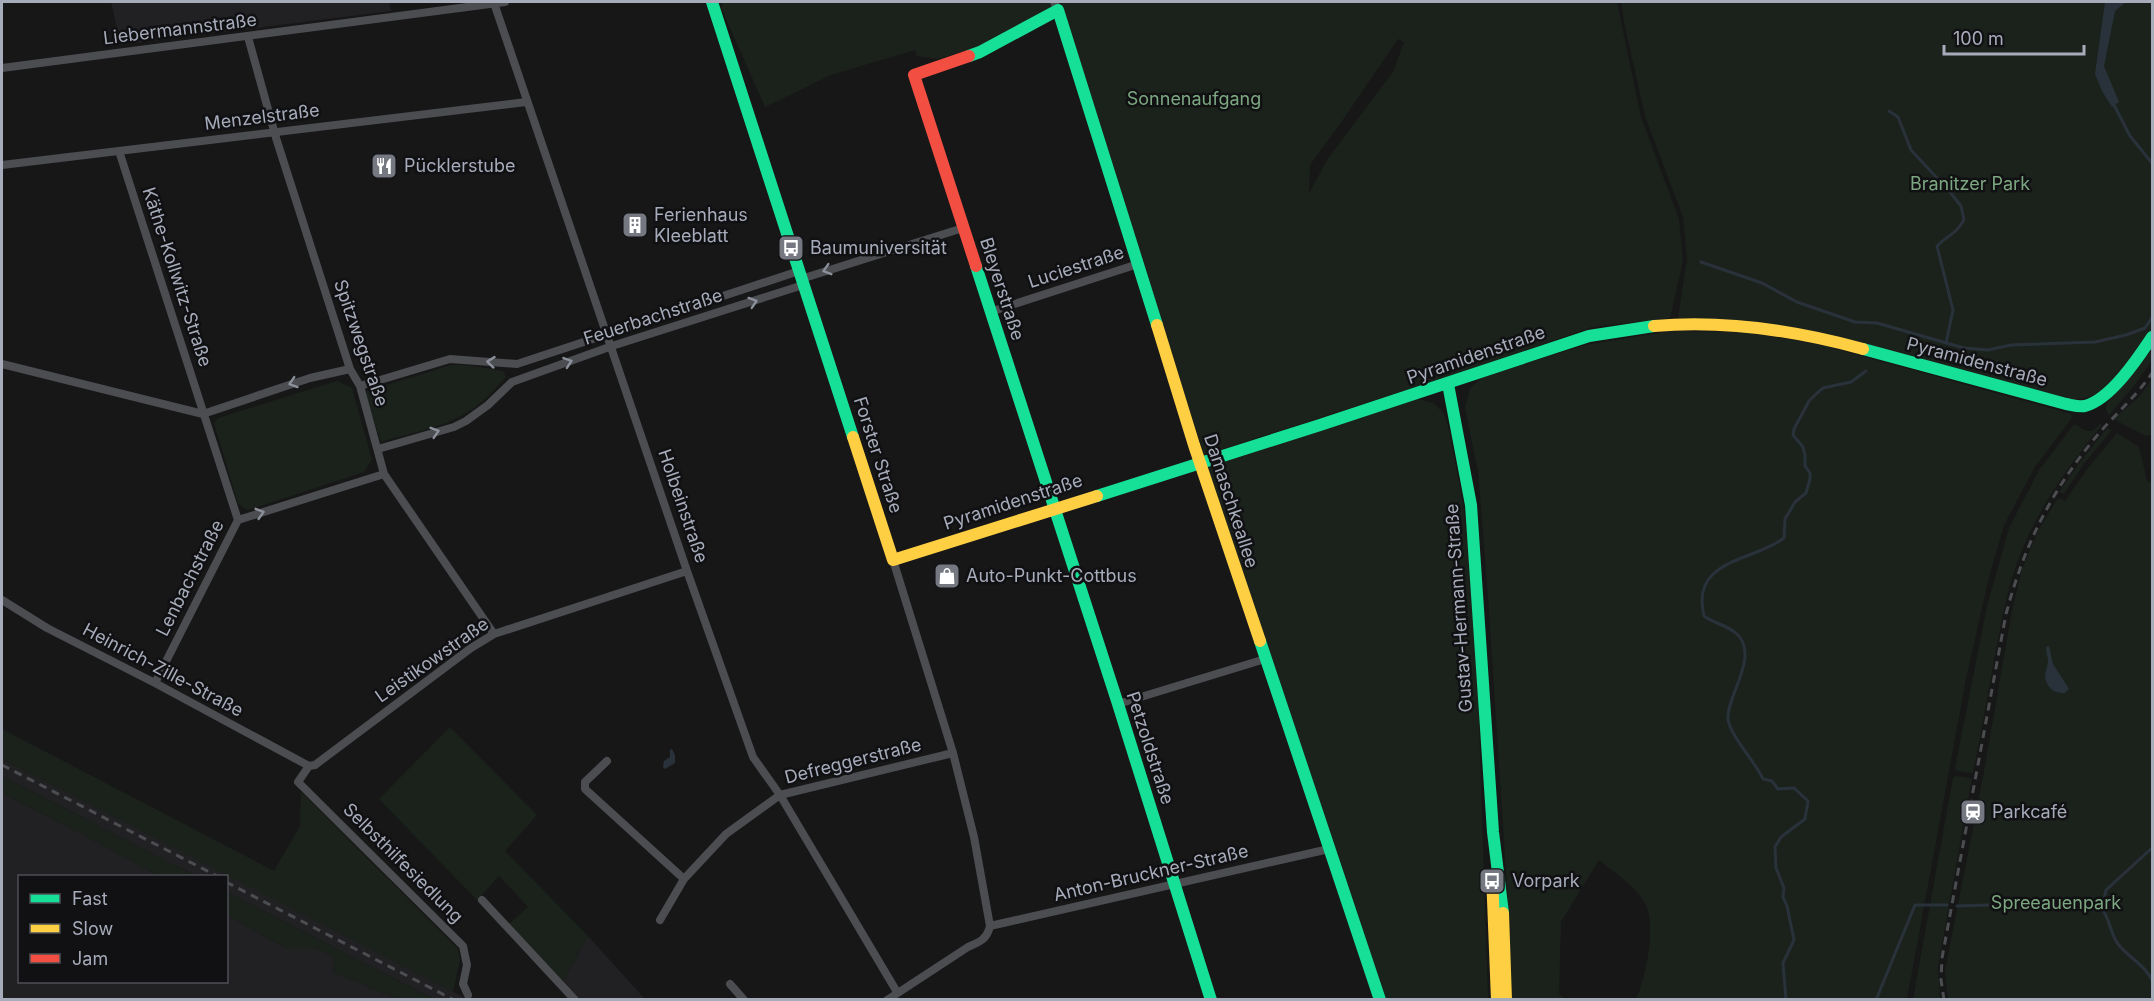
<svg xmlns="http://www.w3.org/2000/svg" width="2154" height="1001" viewBox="0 0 2154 1001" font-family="Inter,sans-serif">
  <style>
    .built { fill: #212124 }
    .green { fill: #1b221c; fill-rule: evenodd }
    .water { fill: #29323b }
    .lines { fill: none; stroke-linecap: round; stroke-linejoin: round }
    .stream { stroke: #29323b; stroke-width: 3 }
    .street { stroke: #4b4d51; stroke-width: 8 }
    .fast { stroke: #16e098; stroke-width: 12 }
    .slow { stroke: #ffcf43; stroke-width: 12 }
    .jam { stroke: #f24e42; stroke-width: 12 }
    .rail { stroke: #4b4d50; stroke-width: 3; stroke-dasharray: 8 6; stroke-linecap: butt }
    .oneway { stroke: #8b909a }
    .labels { text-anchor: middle; stroke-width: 5; stroke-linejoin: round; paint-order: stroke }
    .street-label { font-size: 18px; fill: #a7acba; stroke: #111114 }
    .park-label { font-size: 18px; fill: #7ca780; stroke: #111114 }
    .poi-label { font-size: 18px; fill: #a7acba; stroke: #111114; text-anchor: start }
  </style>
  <rect width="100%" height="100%" fill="#171718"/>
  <path class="built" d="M111 2H389L391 11 121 45Z
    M2 759 240 881 467 999H434L227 892 226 876H196L2 776Z
    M2 793 80 833 159 876H20V982H226L227 915 287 949H317L335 958 333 972 398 999H2Z
    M588 936 645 999H579L563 982Z"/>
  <path class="green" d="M723 2H1050L1052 8 979 47 938 59 917 56 915 50 831 75 765 107 721 8Z
    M1061 2H1617L1641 117 1679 219 1683 261 1670 318 1592 327 1480 366 1204 455ZM1398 39 1404 42 1393 72 1327 160 1309 194 1310 165 1342 121Z
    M1621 2H2152V329C2141 346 2112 385 2095 394 2087 399 2077 399 2067 399L1822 334 1678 319 1687 258 1683 217 1645 116 1625 27Z
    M1671 331 1745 332 1822 345 2057 410 2071 414 2072 418 2035 467 2004 525 1989 577 1966 679 1907 999H1636C1646 979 1656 926 1646 905 1636 886 1615 873 1599 860L1561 922 1559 993 1564 999H1510L1508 962 1510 934 1488 596 1478 471 1465 409 1470 388 1483 377 1585 345Z
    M2152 350V360L2137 382 2109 415C2104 408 2106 405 2110 398L2141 358 2148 355Z
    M451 365H466L503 371 506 377C494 390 483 403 468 412 443 428 409 433 381 442L364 392Z
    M2152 379V434L2146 436 2113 419 2139 397Z
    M337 381 352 388 372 460 364 472 248 510 238 504 214 423 218 418Z
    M1418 399 1433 403 1443 412 1448 425 1463 504 1475 601 1488 999H1385L1207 466Z
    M2074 424 2086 431H2092L2100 424 2102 425C2067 467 2034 514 2016 566 2006 594 2001 625 1995 655 1988 694 1981 734 1973 773L1957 771 1955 768 1987 606 2009 528 2039 470Z
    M2107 428 2112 430 2083 465 2064 494 2059 492 2080 462Z
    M2117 433 2139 447 2147 480 2152 484V999L1948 1000 1945 971 1983 777 2011 616 2022 569 2039 529 2058 498 2065 501 2088 468Z
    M450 727 537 815 505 851 588 936 563 982 507 926 528 907 499 876 477 900 379 799Z
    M2 729 274 871 300 826 301 792 458 949 460 960 453 992 2 759Z
    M2 776 196 876H159L80 833 2 793Z
    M1956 776 1972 778 1938 966 1940 999H1913L1953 778Z
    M227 892 434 999H398L333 972 335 958 317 949H287L227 915Z"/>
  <path class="water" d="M2105 2H2126L2115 11 2104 66 2119 102 2112 107 2102 91 2095 74Z
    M2049 646 2053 664 2069 689 2065 693C2054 694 2046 687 2045 676 2045 671 2048 666 2048 661 2048 657 2046 652 2046 647Z
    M672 749 675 755V763L665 769 663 767 664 761 670 757V750Z"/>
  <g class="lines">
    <path class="stream" d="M2113 103 2130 136 2152 163
      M1889 111 1898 117 1911 150 1950 192 1961 206 1964 220C1955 235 1948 235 1937 246L1953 310 1946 343
      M1701 262 1762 283 1797 302 1855 322 1877 323 1964 348 1988 350 2011 345 2095 342 2126 335 2145 328 2152 318
      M1957 906 2021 904 2102 909C2110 919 2110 933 2118 944 2129 958 2144 964 2152 980
      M2102 909 2106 890 2152 848
      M1786 1000 1783 963 1794 940 1787 906 1783 897 1784 888 1776 868 1775 847 1781 837 1805 819 1808 801 1794 788 1778 789 1772 781 1763 779C1756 763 1729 734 1728 719 1726 697 1760 656 1737 634 1727 625 1715 624 1704 616 1690 559 1752 562 1784 538L1785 519 1795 502 1806 493 1810 479V473L1805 466V455L1803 447 1793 435 1794 429 1809 401 1816 394 1823 388 1851 382 1866 371
      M1876 1000 1915 905H1947"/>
    <path class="street" d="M1054 2 1058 10
      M494 3 687 571 753 757 780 795 897 992
      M248 37 276 138 350 369 360 386 384 474 494 634
      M2 68 505 2
      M119 151 238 520
      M2 165 526 102
      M801 279 963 228
      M990 312 1138 264
      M2 364 203 414 310 378 350 369
      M360 386 450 359 517 364 799 271
      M378 449 454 427 466 421 488 405 512 382 612 346 803 285
      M2 600 47 628 155 683 309 766
      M155 683 238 520 384 474
      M1118 704 1265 659
      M607 761 585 782V789L684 879
      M309 766 315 765 471 648 494 634 687 571
      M309 766 298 782 463 946 467 965 463 984 468 995
      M482 900 575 1000
      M660 920 684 879 726 834 780 795 953 753
      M990 926 1329 849
      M730 984 744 1000
      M887 1000 968 947C980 942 987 939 990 926L974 837 953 753 893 560"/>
    <path class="fast" d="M712 2 853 437
      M969 56 980 52 1058 10 1157 325
      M976 266 1118 704 1211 1000
      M1863 349 2066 404C2072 405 2079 407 2085 406 2111 399 2138 358 2152 337
      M1448 384 1471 505 1493 832 1503 913
      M1097 496 1320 425 1589 336 1654 326
      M1260 641 1380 1000"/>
    <path class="slow" d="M1157 325 1194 445 1260 641
      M1654 326C1726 320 1794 330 1863 349
      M853 437 893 560 1097 496
      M1492 875 1497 1000
      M1503 913 1506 1000"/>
    <path class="jam" d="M969 56 914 75 976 266"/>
    <path class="rail" d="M2 765 217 876
      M226 882 454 1000
      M1944 1000 1941 980 1942 958 2006 614C2024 546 2050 493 2095 438 2113 416 2136 397 2152 373"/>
  </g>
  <defs><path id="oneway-chevron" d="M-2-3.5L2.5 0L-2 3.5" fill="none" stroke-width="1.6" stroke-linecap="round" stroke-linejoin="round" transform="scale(1.5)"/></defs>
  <g class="oneway">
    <use href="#oneway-chevron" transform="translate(827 270) rotate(163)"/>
    <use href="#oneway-chevron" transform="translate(753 302) rotate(-18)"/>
    <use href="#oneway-chevron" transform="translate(491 362) rotate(-174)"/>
    <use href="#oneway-chevron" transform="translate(568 362) rotate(-19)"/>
    <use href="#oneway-chevron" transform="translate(293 383) rotate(162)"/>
    <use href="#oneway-chevron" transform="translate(435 432) rotate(-17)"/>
    <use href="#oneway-chevron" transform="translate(260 513) rotate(-17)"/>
  </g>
  <defs>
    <g id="restaurant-square" transform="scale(1.35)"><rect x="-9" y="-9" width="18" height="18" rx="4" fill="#757881" stroke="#111114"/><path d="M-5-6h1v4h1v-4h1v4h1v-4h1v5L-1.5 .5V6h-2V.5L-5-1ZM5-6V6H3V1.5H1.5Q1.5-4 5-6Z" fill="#fff"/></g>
    <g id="building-square" transform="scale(1.35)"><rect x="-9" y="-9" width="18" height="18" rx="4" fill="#757881" stroke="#111114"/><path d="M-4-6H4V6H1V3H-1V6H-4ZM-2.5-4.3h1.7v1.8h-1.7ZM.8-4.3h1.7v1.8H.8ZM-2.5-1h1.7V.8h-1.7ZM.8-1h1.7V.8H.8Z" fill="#fff"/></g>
    <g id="bus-square" transform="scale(1.35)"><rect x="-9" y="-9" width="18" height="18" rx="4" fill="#757881" stroke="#111114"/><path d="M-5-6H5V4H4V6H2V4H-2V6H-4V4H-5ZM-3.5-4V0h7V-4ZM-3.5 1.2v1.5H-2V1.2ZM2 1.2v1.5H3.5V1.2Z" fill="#fff"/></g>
    <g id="shop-square" transform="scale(1.35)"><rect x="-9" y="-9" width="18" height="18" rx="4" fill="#757881" stroke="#111114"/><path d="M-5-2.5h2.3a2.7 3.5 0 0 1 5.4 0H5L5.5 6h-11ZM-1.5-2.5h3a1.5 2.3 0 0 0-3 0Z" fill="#fff"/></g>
    <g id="station-square" transform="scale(1.35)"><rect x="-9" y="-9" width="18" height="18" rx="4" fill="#757881" stroke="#111114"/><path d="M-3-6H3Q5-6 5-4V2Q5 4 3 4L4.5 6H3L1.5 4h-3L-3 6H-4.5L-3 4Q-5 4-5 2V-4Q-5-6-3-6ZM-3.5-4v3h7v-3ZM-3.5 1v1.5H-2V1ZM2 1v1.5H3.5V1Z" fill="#fff"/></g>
  </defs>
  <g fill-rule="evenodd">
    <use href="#restaurant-square" x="384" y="166"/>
    <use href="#building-square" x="635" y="225"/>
    <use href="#bus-square" x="791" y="248"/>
    <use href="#shop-square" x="947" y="576"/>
    <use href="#station-square" x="1973" y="812"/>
    <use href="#bus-square" x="1492" y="881"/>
  </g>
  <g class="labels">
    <g class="street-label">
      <text transform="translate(180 29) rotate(-7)" y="6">Liebermannstraße</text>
      <text transform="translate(262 117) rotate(-7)" y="6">Menzelstraße</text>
      <text transform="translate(1076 267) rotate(-18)" y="6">Luciestraße</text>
      <text transform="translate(177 277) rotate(72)" y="6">Käthe-Kollwitz-Straße</text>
      <text transform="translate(1002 289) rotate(72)" y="6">Bleyerstraße</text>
      <text transform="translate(653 317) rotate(-18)" y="6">Feuerbachstraße</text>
      <text transform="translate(361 343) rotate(71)" y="6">Spitzwegstraße</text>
      <text transform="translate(1476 355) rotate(-19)" y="6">Pyramidenstraße</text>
      <text transform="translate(1977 362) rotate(15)" y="6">Pyramidenstraße</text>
      <text transform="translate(878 455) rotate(72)" y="6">Forster Straße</text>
      <text transform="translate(1231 501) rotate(72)" y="6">Damaschkeallee</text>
      <text transform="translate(1013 502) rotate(-18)" y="6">Pyramidenstraße</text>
      <text transform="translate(683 506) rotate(71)" y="6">Holbeinstraße</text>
      <text transform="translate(190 578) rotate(-63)" y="6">Lenbachstraße</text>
      <text transform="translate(1459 608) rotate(-94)" y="6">Gustav-Hermann-Straße</text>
      <text transform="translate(432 660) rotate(-35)" y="6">Leistikowstraße</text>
      <text transform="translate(163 670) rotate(28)" y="6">Heinrich-Zille-Straße</text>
      <text transform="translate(1150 748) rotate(72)" y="6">Petzoldstraße</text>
      <text transform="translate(853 761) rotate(-14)" y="6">Defreggerstraße</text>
      <text transform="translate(403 863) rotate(45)" y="6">Selbsthilfesiedlung</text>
      <text transform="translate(1151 873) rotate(-13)" y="6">Anton-Bruckner-Straße</text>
    </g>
    <g class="park-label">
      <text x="1194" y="105">Sonnenaufgang</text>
      <text x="1970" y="190">Branitzer Park</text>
      <text x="2056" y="909">Spreeauenpark</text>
    </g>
    <g class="poi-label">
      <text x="404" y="172">Pücklerstube</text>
      <text x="654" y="221">Ferienhaus<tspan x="654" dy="21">Kleeblatt</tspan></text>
      <text x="810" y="254">Baumuniversität</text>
      <text x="966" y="582">Auto-Punkt-Cottbus</text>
      <text x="1992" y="818">Parkcafé</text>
      <text x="1512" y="887">Vorpark</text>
    </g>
  </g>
  <rect width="2154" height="1001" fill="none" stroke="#a7acba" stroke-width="6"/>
  <rect x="18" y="875" width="210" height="108" fill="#111114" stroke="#4d4f56" stroke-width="1.5"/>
  <rect x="30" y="894" width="30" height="9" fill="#16e098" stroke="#4d4f56" stroke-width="1.5"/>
  <text x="72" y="905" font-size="18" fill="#a7acba">Fast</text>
  <rect x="30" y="924" width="30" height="9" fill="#ffcf43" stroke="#4d4f56" stroke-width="1.5"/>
  <text x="72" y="935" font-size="18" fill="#a7acba">Slow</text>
  <rect x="30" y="954" width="30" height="9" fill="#f24e42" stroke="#4d4f56" stroke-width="1.5"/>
  <text x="72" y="965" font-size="18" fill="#a7acba">Jam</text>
  <path d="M1944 45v9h140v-9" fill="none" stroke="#a7acba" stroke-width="3"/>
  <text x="1953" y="45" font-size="18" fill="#a7acba" stroke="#111114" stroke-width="4.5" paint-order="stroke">100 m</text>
</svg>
